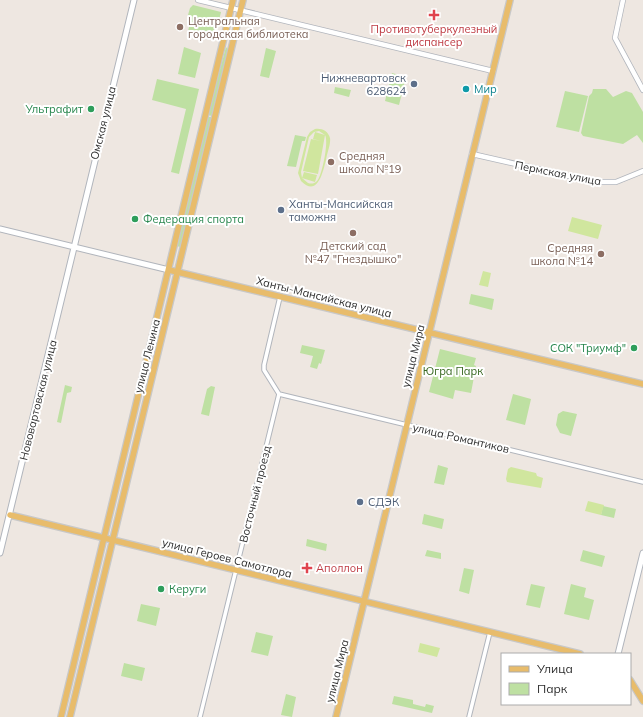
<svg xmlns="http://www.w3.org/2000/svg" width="643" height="717" viewBox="0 0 643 717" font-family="Mulish,sans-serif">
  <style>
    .green { fill: #bee0a2 }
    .pitch { fill: #d0e69e; fill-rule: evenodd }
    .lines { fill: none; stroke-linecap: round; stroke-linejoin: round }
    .minor-casing { stroke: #b1b5bc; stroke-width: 5.5 }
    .tertiary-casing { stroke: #b1b5bc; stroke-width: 6 }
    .secondary-casing { stroke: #b1b5bc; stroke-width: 7 }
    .primary-casing { stroke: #c8c8c8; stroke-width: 8 }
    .minor { stroke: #fff; stroke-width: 3.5 }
    .tertiary { stroke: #fff; stroke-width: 4.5 }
    .secondary { stroke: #fff; stroke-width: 5 }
    .primary { stroke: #e8bc6b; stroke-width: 5.5 }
    .health-dot { fill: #e0444e; stroke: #fff; stroke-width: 1.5 }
    .education-dot { fill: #8d6e63; stroke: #fff; stroke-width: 1.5 }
    .service-dot { fill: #5c6f8a; stroke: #fff; stroke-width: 1.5 }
    .culture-dot { fill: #0f9aa8; stroke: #fff; stroke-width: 1.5 }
    .leisure-dot { fill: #2e9e5b; stroke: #fff; stroke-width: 1.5 }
    .labels { text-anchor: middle; stroke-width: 4; stroke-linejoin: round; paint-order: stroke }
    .education-label { font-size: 11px; fill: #785e54; stroke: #fff; text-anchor: start }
    .health-label { font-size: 11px; fill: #be3a42; stroke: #fff }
    .service-label { font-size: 11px; fill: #4e5e75; stroke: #fff; text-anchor: start }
    .culture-label { font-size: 11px; fill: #0d838f; stroke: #fff; text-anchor: start }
    .leisure-label { font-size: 11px; fill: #27864d; stroke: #fff; text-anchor: end }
    .street-label { font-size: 11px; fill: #2d2d2d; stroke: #fff }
    .park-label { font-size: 11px; fill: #376720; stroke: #fff }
  </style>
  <rect width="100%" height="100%" fill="#eee7e1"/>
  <path class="green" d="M193 5 221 12 215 37 188 31 192 16 188 15 190 8Z
    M184 47 201 53 195 78 178 74Z
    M226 47 228 50 212 116 208 115Z
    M266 48 276 51 269 78 260 76Z
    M392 73 406 77 399 105 385 101Z
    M157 79 199 89 179 174 171 172 186 109 152 100Z
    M335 87 351 90 349 97 334 93Z
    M593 89H606L613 97 626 91 632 93 643 112V143L637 135 623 144 583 136 581 133 589 96 592 93Z
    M565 91 588 96 579 132 556 127Z
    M208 117H212L181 246 179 247 177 245Z
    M295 135 306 137 305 141H302L296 167 287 166Z
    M471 294 494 299 492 310 469 304Z
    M302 345 325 350 321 364 319 363 317 369 310 367 313 356 300 353Z
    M440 349 476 358 474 365 476 366 471 393 455 390 453 399 429 392Z
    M65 385 72 387 71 392 67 393 61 423 57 422Z
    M211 386 215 387 209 416 201 414 207 389Z
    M513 394 531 399 525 425 506 420Z
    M563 411 577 414 571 436 560 433 556 425 558 414Z
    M438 465 448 468 444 485 434 483Z
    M603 506 616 509 614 518 601 515Z
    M424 514 444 519 442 529 422 524Z
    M307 539 327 544 326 551 306 546Z
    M427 550 441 553V559L425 556Z
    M583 550 605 556 602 567 580 561Z
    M464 568 474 570 469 594 459 591Z
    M531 584 545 587 540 608 526 605Z
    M571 584 586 588 584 597 594 600 589 620 564 614Z
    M141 604 160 608 156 626 137 621Z
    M256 632 273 636 268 656 251 652Z
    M124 663 145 668 142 681 121 676Z
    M286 694 296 697 292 717 281 715Z
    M394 696 413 700V704L425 707 426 704 434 706 432 713 392 704Z"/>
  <path class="pitch" d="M315 129C322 128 328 131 330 138 331 144 327 153 326 160 323 171 318 198 301 181L298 173 307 137 310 132ZM319 131 325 135 315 132 313 139 321 141 311 139 303 171 318 174 325 135C329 141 322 176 317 181 314 184 311 184 308 183L302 178 315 182 317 175 304 172 302 178 301 172 309 137 314 132Z
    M572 217 602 225 598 239 568 231Z
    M483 271 491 273 488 287 479 285Z
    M511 467 536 473 537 476 543 478 541 488 507 482 506 479 508 469Z
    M588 501 604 505 601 515 585 511Z
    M420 643 440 648 437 657 418 652Z"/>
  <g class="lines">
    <g class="minor-casing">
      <path id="minor" d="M279 394 643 482
        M200 717 279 394 264 370V365L280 297
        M469 717 490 632"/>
    </g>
    <g class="tertiary-casing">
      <path id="tertiary" d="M198 0 493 71
        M623 0 615 38 643 90
        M472 154 595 182H616L643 171"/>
    </g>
    <g class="secondary-casing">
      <path id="secondary" d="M0 229 169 270
        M0 553 134 0
        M618 654 643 553"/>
    </g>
    <g class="primary-casing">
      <path id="primary" d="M169 270 643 384
        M10 515 580 654
        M630 680 643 701
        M61 717 233 0
        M70 717 243 0
        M336 717 510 0"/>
    </g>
    <use href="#minor" class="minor"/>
    <use href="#tertiary" class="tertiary"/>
    <use href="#secondary" class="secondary"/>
    <use href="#primary" class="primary"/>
  </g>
  <g class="health-dot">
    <path d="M432 9h4v4h4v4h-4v4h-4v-4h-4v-4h4z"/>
    <path d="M305 562h4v4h4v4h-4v4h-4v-4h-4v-4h4z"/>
  </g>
  <g class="education-dot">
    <circle cx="180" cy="27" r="4"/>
    <circle cx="331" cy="162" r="4"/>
    <circle cx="353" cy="233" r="4"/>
    <circle cx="601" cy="254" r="4"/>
  </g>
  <g class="service-dot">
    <circle cx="414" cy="84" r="4"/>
    <circle cx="281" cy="210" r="4"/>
    <circle cx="360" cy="502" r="4"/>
  </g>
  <circle class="culture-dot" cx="466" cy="89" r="4"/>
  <g class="leisure-dot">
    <circle cx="91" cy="109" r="4"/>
    <circle cx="135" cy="219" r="4"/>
    <circle cx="634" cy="348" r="4"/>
    <circle cx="161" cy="589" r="4"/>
  </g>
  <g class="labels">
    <g class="education-label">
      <text x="188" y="25">Центральная<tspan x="188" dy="13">городская библиотека</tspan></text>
      <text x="339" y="160">Средняя<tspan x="339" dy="13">школа №19</tspan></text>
      <text x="353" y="250" text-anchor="middle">Детский сад<tspan x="353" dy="13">№47 "Гнездышко"</tspan></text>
      <text x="593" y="252" text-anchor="end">Средняя<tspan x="593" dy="13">школа №14</tspan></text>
    </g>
    <g class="health-label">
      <text x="434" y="33">Противотуберкулезный<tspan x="434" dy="13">диспансер</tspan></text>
      <text x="316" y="572" text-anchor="start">Аполлон</text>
    </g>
    <g class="service-label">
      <text x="406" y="82" text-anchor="end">Нижневартовск<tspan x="406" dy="13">628624</tspan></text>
      <text x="289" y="208">Ханты-Мансийская<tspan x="289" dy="13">таможня</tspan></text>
      <text x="368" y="506">СДЭК</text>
    </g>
    <g class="culture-label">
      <text x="474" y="93">Мир</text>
    </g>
    <g class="leisure-label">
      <text x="83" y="113">Ультрафит</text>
      <text x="143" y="223" text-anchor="start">Федерация спорта</text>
      <text x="626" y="352">СОК "Триумф"</text>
      <text x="169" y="593" text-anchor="start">Керуги</text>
    </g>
    <g class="street-label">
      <text transform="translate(103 123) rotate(-76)" y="4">Омская улица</text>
      <text transform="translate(558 173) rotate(11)" y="4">Пермская улица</text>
      <text transform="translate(324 297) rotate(14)" y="4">Ханты-Мансийская улица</text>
      <text transform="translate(147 356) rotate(-76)" y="4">улица Ленина</text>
      <text transform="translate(413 356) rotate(-76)" y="4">улица Мира</text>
      <text transform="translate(38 400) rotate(-76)" y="4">Нововартовская улица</text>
      <text transform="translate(461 438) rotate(13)" y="4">улица Романтиков</text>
      <text transform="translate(255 494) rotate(-76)" y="4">Восточный проезд</text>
      <text transform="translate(227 558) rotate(14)" y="4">улица Героев Самотлора</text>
      <text transform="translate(337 671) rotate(-76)" y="4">улица Мира</text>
    </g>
    <g class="park-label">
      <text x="453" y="375">Югра Парк</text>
    </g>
  </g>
  <rect x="501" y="653" width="130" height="52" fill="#ffffff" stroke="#ababab"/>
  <rect x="509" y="666" width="20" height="6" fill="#e8bc6b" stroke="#ababab"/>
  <text x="537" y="673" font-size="12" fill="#2d2d2d">Улица</text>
  <rect x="509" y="683" width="20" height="12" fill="#bee0a2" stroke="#ababab"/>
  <text x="537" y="693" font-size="12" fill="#2d2d2d">Парк</text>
</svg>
